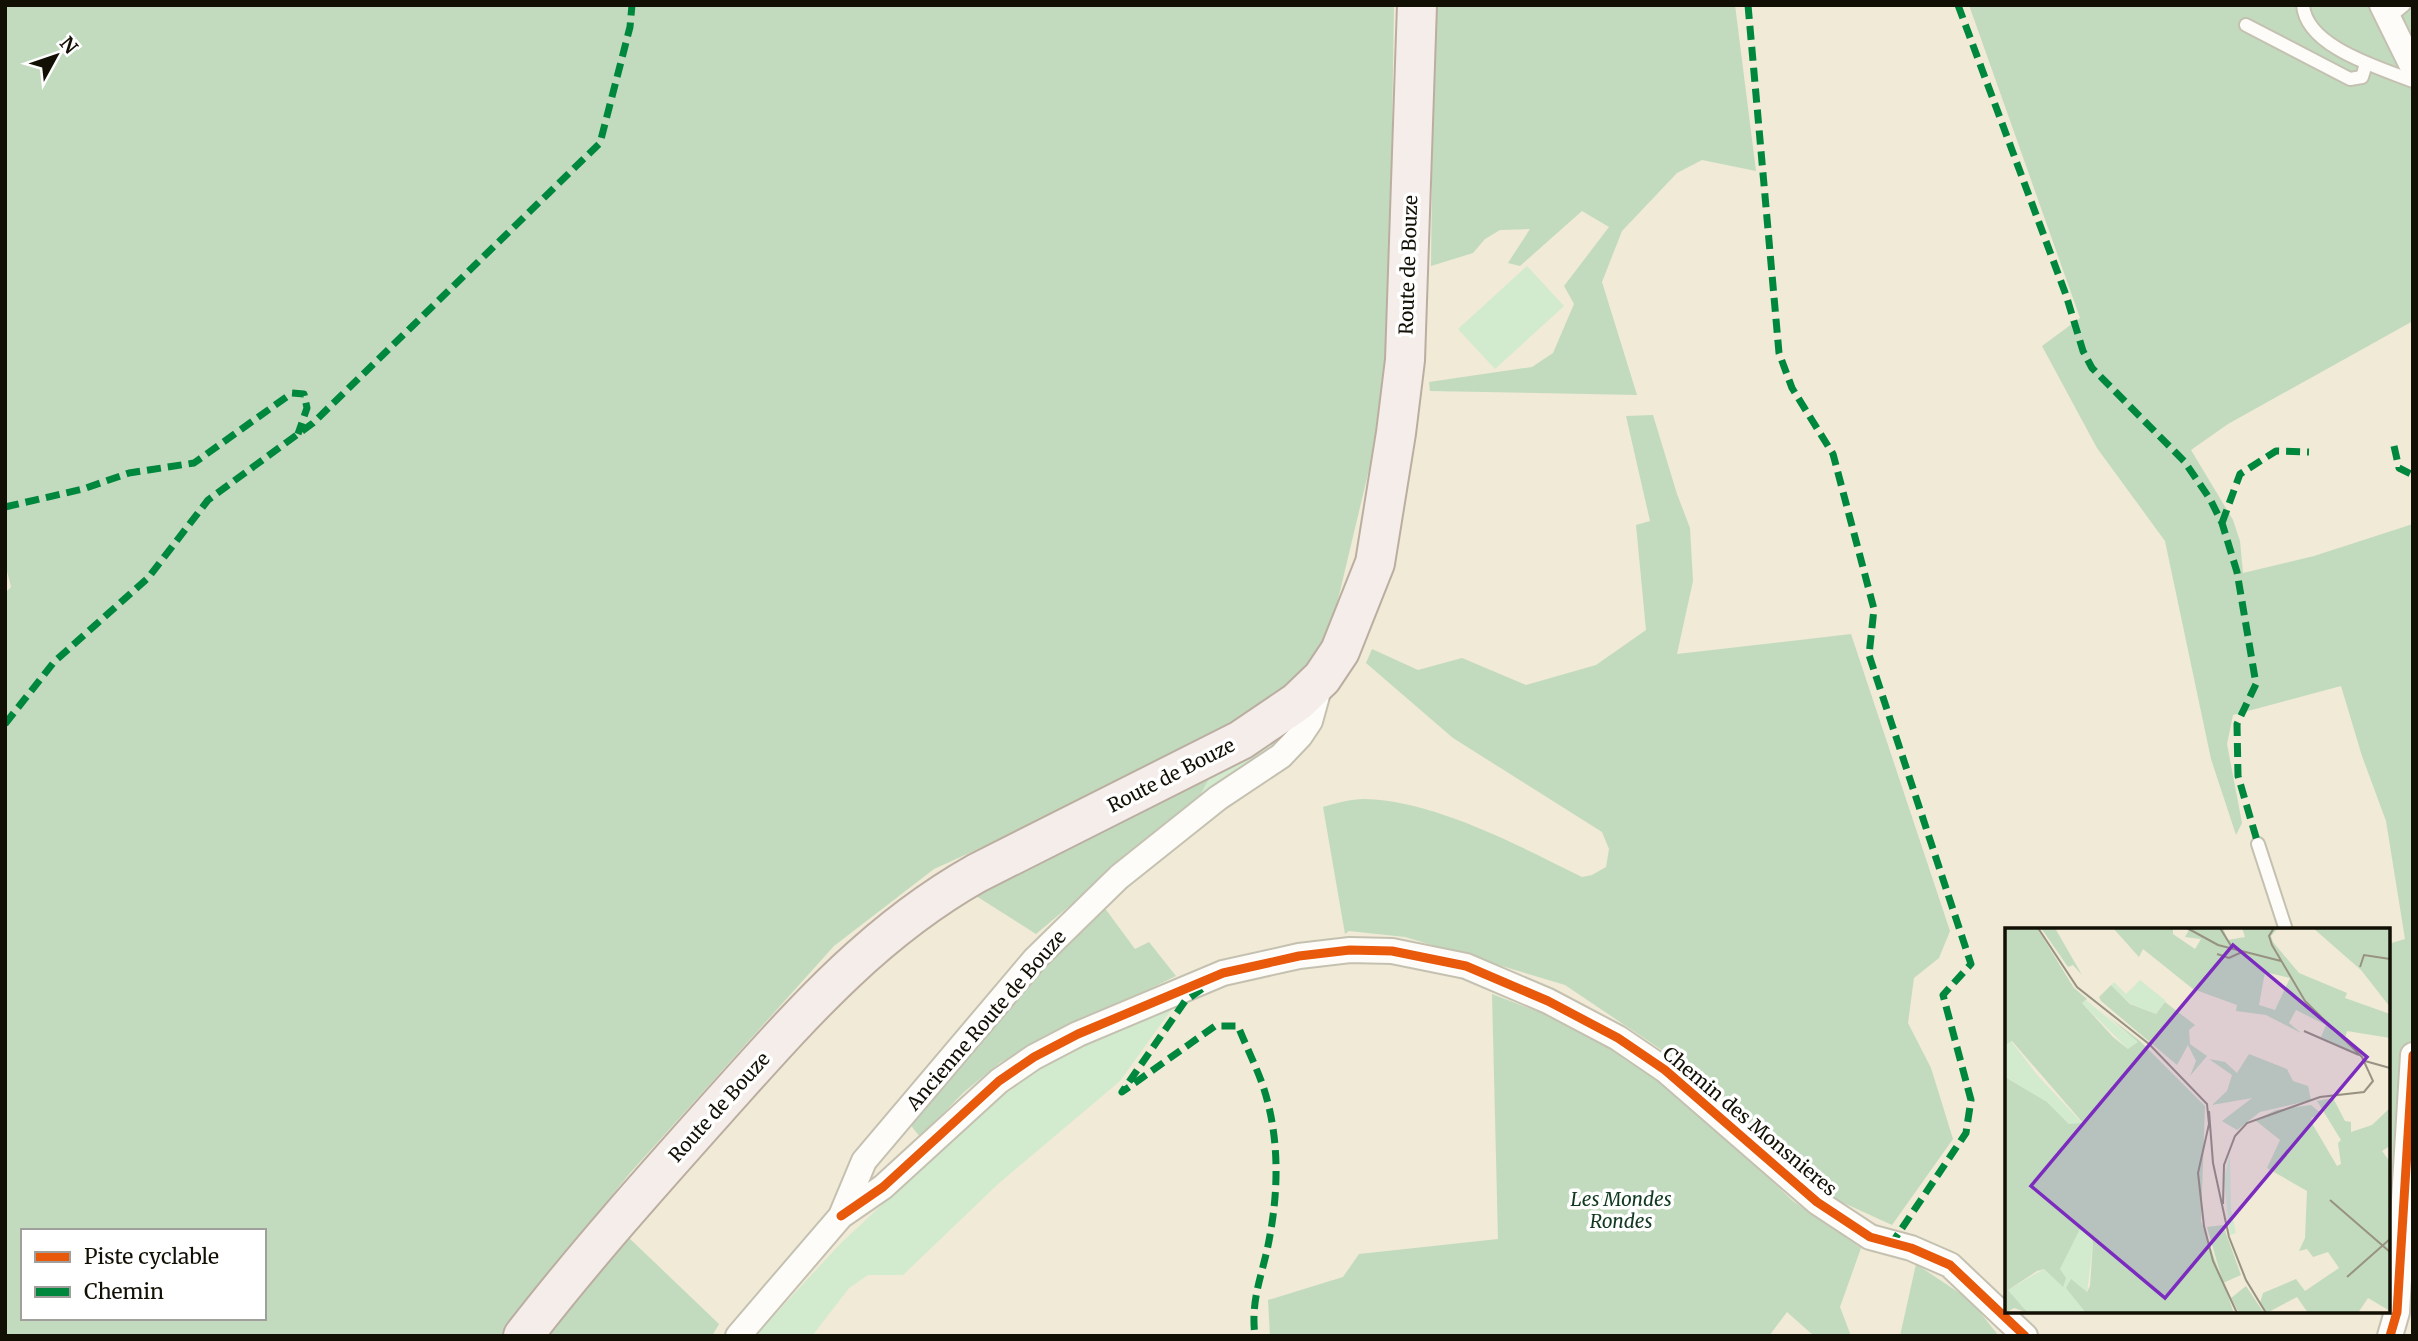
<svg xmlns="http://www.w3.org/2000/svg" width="2418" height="1341" viewBox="0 0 2418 1341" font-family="Merriweather,serif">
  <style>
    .green { fill: #d2eace }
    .forest { fill: #c2dbbe; fill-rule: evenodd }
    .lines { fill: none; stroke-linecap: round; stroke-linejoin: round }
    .service-casing { stroke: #c5c1b1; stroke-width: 16 }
    .minor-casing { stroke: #c5c1b1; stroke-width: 28 }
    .primary-casing { stroke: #bbaea0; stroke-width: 42 }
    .service { stroke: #fdfcf9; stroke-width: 12 }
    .minor { stroke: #fdfcf9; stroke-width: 24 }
    .primary { stroke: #f4ede9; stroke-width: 38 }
    .quiet { stroke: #00873e; stroke-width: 7; stroke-dasharray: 14 7; stroke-linecap: butt }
    .cycleway-casing { stroke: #fff; stroke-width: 13 }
    .cycleway { stroke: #e8590c; stroke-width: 9 }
    .labels { text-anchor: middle; stroke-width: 7; stroke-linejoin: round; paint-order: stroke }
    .street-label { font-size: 19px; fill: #120f04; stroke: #fff }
    .park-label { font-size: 19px; font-style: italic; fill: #113920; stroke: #fff }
    .inset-road { fill: none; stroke: #979282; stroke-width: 2 }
    .view { fill: #7b2cbf; fill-opacity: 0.15; stroke: #7b2cbf; stroke-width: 3.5 }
    .inset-edge { fill: none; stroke: #120f04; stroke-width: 3.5 }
  </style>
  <rect width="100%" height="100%" fill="#f0ead6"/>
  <path class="green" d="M1527 266 1564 306 1495 369 1458 329Z
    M1294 723 1297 727 1245 772 1194 806 1210 777 1247 757Z
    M1171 1010 1120 1081 998 1184 903 1275H868L849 1288 812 1336H755L841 1243 988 1106 1043 1067 1133 1021Z"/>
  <path class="forest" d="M5 5H1394L1388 390 1330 633 1294 682 1252 715 1100 794 934 869 834 946 630 1173 522 1308 505 1336H5V593L11 587 5 563ZM23 1231H264V1318H23Z
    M1434 5H1735L1756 171 1702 160 1677 173 1622 231 1602 282 1637 395 1430 391 1429 382 1532 367 1553 353 1574 304 1564 286 1609 227 1582 211 1520 266 1508 263 1530 229 1500 230 1485 239 1473 253 1431 266Z
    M1969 5H2413V321L2228 424 2191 450 2233 520 2240 541 2243 573 2314 556 2413 524V1116L2388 1275V944L2405 939 2386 821 2362 756 2341 686 2233 715 2227 744 2242 823 2236 835 2211 759 2165 541 2097 448 2042 346 2080 318Z
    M1653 415 1677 494 1690 528 1693 581 1677 654 1851 634 1950 931 1939 958 1914 978 1908 1023 1931 1068 1953 1139 1892 1225 1824 1194 1678 1061 1565 985 1405 937 1349 931 1345 934 1323 807C1337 803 1350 799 1365 799 1436 801 1519 846 1582 877L1592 875 1606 867 1609 849 1602 832 1453 738 1366 663 1372 649 1418 670 1462 658 1526 685 1596 665 1646 630 1636 525 1650 521 1626 416Z
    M1210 777 1194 806 1165 826 1036 934 973 894 1048 850Z
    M1101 903 1135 949 1149 942 1176 976 1001 1062 964 1092 920 1137 909 1123 1016 1001 1063 943Z
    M1492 994 1575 1026 1654 1071 1793 1201 1861 1248 1840 1307 1851 1336H1814L1787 1312 1769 1336H1270L1268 1300 1343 1277 1359 1254 1498 1239Z
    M627 1236 719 1324 712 1336H548Z
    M1916 1264 1970 1300 1999 1336H1900Z"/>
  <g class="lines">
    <g class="service-casing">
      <path id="service" d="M2303 5C2306 47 2380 68 2413 81
        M2388 18 2404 5
        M2246 25 2350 79 2362 77 2366 64
        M2258 844 2286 930"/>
    </g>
    <g class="minor-casing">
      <path id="minor" d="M2382 5 2413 68
        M841 1216 883 1187 999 1081 1034 1057 1078 1034 1223 973 1299 956 1350 950 1392 951 1466 966 1548 1001 1618 1038 1665 1070 1817 1202 1870 1237 1911 1248 1950 1265 2025 1336
        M738 1336 841 1216 864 1161 1035 959 1119 877 1218 798 1281 756 1300 736 1310 721 1320 685
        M2390 1336 2397 1312 2413 1055"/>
    </g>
    <g class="primary-casing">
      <path id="primary" d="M523 1336C585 1256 652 1181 719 1106 799 1017 872 932 977 873L1241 740 1297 702 1322 678 1340 651 1375 563 1396 433 1405 360 1417 5"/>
    </g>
    <use href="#service" class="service"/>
    <use href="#minor" class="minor"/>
    <use href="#primary" class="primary"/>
    <path class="quiet" d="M1748 5 1779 353 1792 388 1833 454 1874 609 1869 655 1971 964 1943 995 1971 1100 1966 1133 1892 1243
      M1958 5 2066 295 2083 351 2092 368 2184 461 2210 499 2222 523 2237 572 2256 684 2237 724 2238 776 2258 844
      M2394 446 2399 468 2413 475
      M5 507 83 489 129 473 194 463 292 393 304 394 307 408 298 434
      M2222 523 2240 474 2276 451 2309 452
      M5 724 54 662 148 578 208 500 313 423 600 143 630 27 632 5
      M1202 989 1185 1001 1122 1092 1215 1026H1238C1246 1046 1256 1066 1263 1086 1279 1134 1279 1186 1270 1235 1264 1272 1250 1297 1255 1336"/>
    <g class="cycleway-casing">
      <path id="cycleway" d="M841 1216 883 1187 999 1081 1034 1057 1078 1034 1223 973 1299 956 1350 950 1392 951 1466 966 1548 1001 1618 1038 1665 1070 1817 1202 1870 1237 1911 1248 1950 1265 2025 1336
        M2390 1336 2397 1312 2413 1055"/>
    </g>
    <use href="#cycleway" class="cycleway"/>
  </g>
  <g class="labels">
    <g class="street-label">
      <text transform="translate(1408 265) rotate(-88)" y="7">Route de Bouze</text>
      <text transform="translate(1171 775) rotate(-27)" y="7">Route de Bouze</text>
      <text transform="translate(986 1020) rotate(-49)" y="7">Ancienne Route de Bouze</text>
      <text transform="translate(719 1107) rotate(-48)" y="7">Route de Bouze</text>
      <text transform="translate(1750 1121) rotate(40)" y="7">Chemin des Monsnieres</text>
    </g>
    <g class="park-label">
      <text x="1621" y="1206">Les Mondes<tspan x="1621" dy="22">Rondes</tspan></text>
    </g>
  </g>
  <g transform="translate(2005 928)">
    <rect width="385" height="385" fill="#f0ead6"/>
    <path d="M135 52 161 73 151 86 126 76 106 57 109 54 121 66ZM81 72 110 96 134 114 123 121 77 75ZM6 113 33 148 78 196H64L42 174 0 149V117ZM225 226 226 281 231 305 225 307 219 252ZM75 300 86 306 88 315 82 365 66 352 81 385H23L3 362 39 341 57 358 55 341Z" fill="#d2eace"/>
    <path d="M0 0H32L69 60 82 71 77 75 108 109 123 121 133 114 100 86 135 113 200 178 196 293 229 385H81L61 360 66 351 82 364 85 358 88 315 86 306 75 301 55 341 61 350 58 359 39 341 32 343 3 362 23 385 9 380 0 385V149L42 174 64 196 78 195 7 113 0 117ZM36 0H50L77 47 68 37 63 39ZM108 0H168V6L190 21 196 11 180 9 185 0H218L223 12 240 9 237 0H273L266 8 268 14 294 45 342 65 340 70 385 86V110L342 103 339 113 354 127 316 109 321 97 291 82 284 95 296 105 261 87 231 83 232 77 188 61 138 21 134 29ZM260 44 285 50 270 82 254 77ZM308 0H385V79L356 42ZM106 57 125 76 151 86 160 74 190 97 184 102 185 116 202 128 185 148 191 133 183 117 172 137 96 73 94 69ZM244 126 282 141 288 153 303 158 306 172 255 184 232 202 217 193 247 170 207 177 222 163 227 147 204 131 220 134 232 145ZM328 170 340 193 346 194V204L367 197 385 180V218L377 223 385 234V383L363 370 353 385H303L292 369 262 385 255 375 258 365 291 351 300 363 334 340 323 324 308 329 302 321 294 323 300 310 302 263 262 240 275 212 250 192 271 182 306 177 317 186 306 190 308 197 332 238 336 236 333 215 336 212 312 173ZM218 297 236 347 218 355 202 299ZM241 358 259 385H234L226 370Z" fill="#c2dbbe" fill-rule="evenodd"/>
    <path class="inset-road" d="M33 0 72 59 144 116 202 176 204 196 193 245 199 298 208 333 232 385M182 0 213 17 276 33M215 0 228 21M212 26 224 30 237 24M355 39 359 27 385 31M299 103 354 127M360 133 385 140M204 183 208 235 224 309 241 352 261 385M325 272 385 324M218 276 219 237 230 208 242 195 315 169 359 164 368 153 357 129 300 73 267 17 264 8 269 0M342 349 385 311"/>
    <path class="view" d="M228 17 362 129 160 370 26 258Z"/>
    <rect width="385" height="385" class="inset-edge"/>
  </g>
  <rect width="2418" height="1341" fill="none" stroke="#120f04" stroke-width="14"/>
  <rect x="21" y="1229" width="245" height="91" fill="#ffffff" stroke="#a09f9b" stroke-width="2"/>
  <rect x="35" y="1252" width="35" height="10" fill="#e8590c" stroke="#a09f9b" stroke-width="2"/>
  <text x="84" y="1264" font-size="21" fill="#120f04">Piste cyclable</text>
  <rect x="35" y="1287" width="35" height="10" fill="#00873e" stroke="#a09f9b" stroke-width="2"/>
  <text x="84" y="1299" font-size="21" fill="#120f04">Chemin</text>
  <g transform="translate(56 56) rotate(50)" stroke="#ffffff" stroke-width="5" paint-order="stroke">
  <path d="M0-5L12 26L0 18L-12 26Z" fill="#120f04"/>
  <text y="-10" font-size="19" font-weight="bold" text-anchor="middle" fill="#120f04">N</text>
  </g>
</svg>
